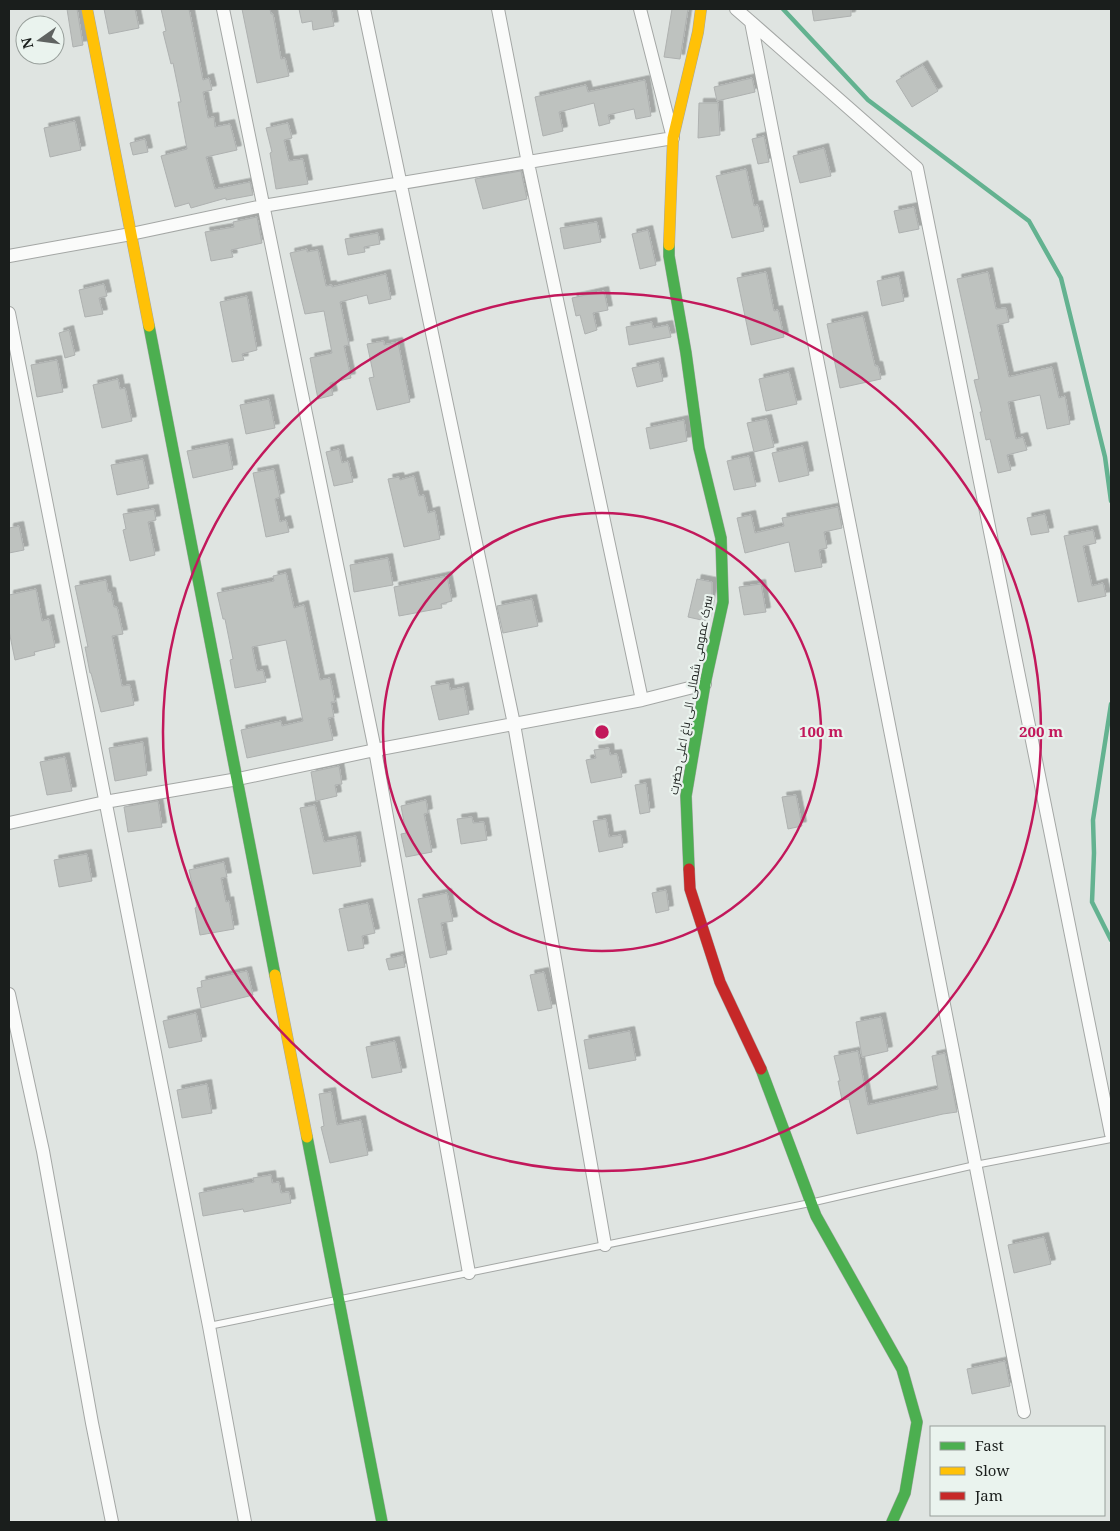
<svg xmlns="http://www.w3.org/2000/svg" width="1120" height="1531" viewBox="0 0 1120 1531" font-family="'Noto Serif',Cairo,serif">
  <style>
    .lines { fill: none; stroke-linecap: round; stroke-linejoin: round }
    .stream { stroke: #63b290; stroke-width: 4.5 }
    .building { fill: #bec2bf; stroke: #aeb1b0; filter: url(#shadow) }
    .lane-casing { stroke: #a4a7a5; stroke-width: 8 }
    .street-casing { stroke: #a4a7a5; stroke-width: 14 }
    .fast-casing { stroke: #a4a7a5; stroke-width: 12 }
    .slow-casing { stroke: #a4a7a5; stroke-width: 12 }
    .jam-casing { stroke: #a4a7a5; stroke-width: 12 }
    .lane { stroke: #fafbfa; stroke-width: 6 }
    .street { stroke: #fafbfa; stroke-width: 12 }
    .fast { stroke: #4caf50; stroke-width: 11 }
    .slow { stroke: #ffc107; stroke-width: 11 }
    .jam { stroke: #c62828; stroke-width: 11 }
    .ring { fill: none; stroke: #c2185b; stroke-width: 2.5 }
    .labels { text-anchor: middle; stroke-width: 4.5; stroke-linejoin: round; paint-order: stroke }
    .street-label { font-size: 12px; fill: #1a1e1c; stroke: #eaf3ee }
    .centre { fill: #c2185b; stroke: #eaf3ee; stroke-width: 2.5 }
    .ring-label { font-size: 15px; text-anchor: middle; font-weight: bold; fill: #c2185b; stroke: #eaf3ee; stroke-width: 4.5; stroke-linejoin: round; paint-order: stroke }
  </style>
  <defs>
    <filter id="shadow"><feDropShadow dx="4.5" dy="-4.5" stdDeviation="0" flood-color="#0004"/></filter>
  </defs>
  <rect width="100%" height="100%" fill="#dfe4e1"/>
  <g class="lines">
    <path class="stream" d="M783 9 868 100 1029 221 1061 278 1105 457 1111 501
      M1111 704 1093 820 1094 853 1092 902 1111 940"/>
  </g>
  <path class="building" d="M67 9H77L83 45 73 47Z
    M104 9H135L139 28 109 34Z
    M161 9H189L203 80 209 78 212 90 203 92 208 118 214 117 215 127 230 124 237 150 206 157 215 189 250 182 253 195 226 200V198L191 208 189 203 175 207 161 156 187 149 178 102H181L173 63 171 64 163 32 166 31Z
    M242 9H270L271 14H273L281 59 285 58 289 76 257 83Z
    M299 9H331L334 26 313 30 312 21 302 23Z
    M672 9H688L680 59 664 57Z
    M812 9H851V16L814 21Z
    M923 65 938 91 912 107 896 81Z
    M752 78 755 92 717 101 714 87Z
    M645 80 651 116 636 119 634 109 608 115 610 123 599 126 594 103 559 112 563 131 543 136 535 97 586 85 588 92Z
    M699 103H718L720 135 698 138Z
    M75 121 81 150 50 157 44 128Z
    M288 123 292 138 284 140 289 161 303 159 308 184 276 189 270 153 272 152 266 128Z
    M764 136 769 162 758 164 752 139Z
    M145 139 148 152 133 155 130 143Z
    M824 148 831 176 800 183 793 156Z
    M746 169 754 206 758 205 764 231 732 238 716 176Z
    M521 171 527 199 483 209 475 179Z
    M914 207 919 229 899 233 894 211Z
    M257 217 262 243 231 250 233 257 211 261 205 232 234 227 233 222Z
    M597 222 601 242 564 249 560 228Z
    M648 230 656 265 640 269 632 234Z
    M378 233 380 244 364 247 365 252 348 255 345 239Z
    M307 249V252L318 250 326 286 332 285V287L386 274 391 299 369 304 367 295 340 302 349 345 344 346 351 378 330 383 333 395 318 399 310 358 332 353 324 311 305 314 290 253Z
    M766 272 774 311 778 310 784 337 751 345 737 278Z
    M988 272 996 309 1006 308 1009 322 997 325 1009 377 1052 367 1059 398 1065 396 1070 424 1047 429 1040 395 1008 402 1016 439 1023 437 1027 450 1007 455 1011 470 998 473 990 439 986 440 980 412H982L974 380 979 379 957 279Z
    M899 276 904 301 882 306 877 281Z
    M104 284 107 296 99 298 103 314 85 317 79 290Z
    M604 291 608 310 593 313 597 330 585 334 580 315 576 316 572 298Z
    M247 296 257 350 242 354 244 360 232 362 220 302Z
    M863 316 875 366H878L881 379 840 388 827 324Z
    M652 322 653 328 668 325 671 337 629 345 626 327Z
    M69 330 75 355 65 358 59 333Z
    M384 341V345L398 342 410 402 377 410 369 378 374 377 367 344Z
    M57 360 63 392 37 397 31 365Z
    M659 362 663 381 637 387 632 368Z
    M789 372 797 404 766 411 759 379Z
    M118 379 120 389 125 388 132 421 102 428 93 385Z
    M269 399 275 428 246 434 240 405Z
    M767 419 774 447 754 452 747 423Z
    M684 420 687 441 650 449 646 428Z
    M228 443 233 469 193 478 187 451Z
    M803 446 809 475 779 482 772 453Z
    M339 449 342 463 348 461 353 482 334 486 326 452Z
    M749 456 756 486 734 490 727 461Z
    M143 459 149 488 117 495 111 465Z
    M274 469 280 497 275 499 280 522 286 520 289 532 266 537 253 473Z
    M414 476 419 496 424 495 428 513 435 511 440 539 404 547 388 479 399 477 400 480Z
    M838 507 842 528 824 532 827 548 819 550 822 567 795 572 789 542 745 553 737 518 751 515 755 533 784 526 782 518Z
    M154 509 156 520 148 522 155 555 130 561 123 530 126 529 123 514Z
    M1045 514 1049 532 1031 535 1027 518Z
    M19 526 24 550 9 553V528Z
    M1093 530 1096 543 1083 546 1092 586 1103 583 1106 596 1078 602 1064 536Z
    M388 558 393 585 354 592 350 565Z
    M286 573 294 608 304 605 320 680 330 678 335 702H331L334 717 328 718 333 740 247 758 241 730 281 721 282 726 303 721 286 640 252 647 257 671 263 670 266 682 235 688 230 660 233 659 225 619H223L217 593 274 581 273 576Z
    M447 576 452 601 441 604 442 608 399 616 394 587Z
    M697 579 712 582V593L706 621 688 617Z
    M106 580 108 592H111L114 607H117L123 634 112 636 122 686 130 685 134 705 101 712 91 673H90L85 647H88L75 586Z
    M761 584 766 612 744 615 739 587Z
    M36 589 42 621 49 619 55 647 34 652 35 655 15 660 9 631V595Z
    M532 599 538 626 503 633 497 606Z
    M449 683 450 690 464 687 469 714 439 720 431 686Z
    M143 742 147 775 115 781 109 748Z
    M609 748 610 755 617 754 622 777 591 783 586 760 596 758 594 750Z
    M65 757 72 791 47 795 40 762Z
    M339 766 342 784 335 785 337 796 316 801 311 772Z
    M646 783 650 812 640 814 635 785Z
    M796 795 802 826 788 829 782 797Z
    M426 800 428 813 424 814 432 852 406 857 401 834 406 833 401 806Z
    M158 801 162 827 128 832 124 807Z
    M315 805 324 842 356 836 361 866 313 874 300 808Z
    M472 817 473 823 484 822 487 840 461 844 457 819Z
    M606 819 609 837 621 835 623 847 599 852 593 821Z
    M87 854 92 881 59 887 54 860Z
    M224 862 227 877 221 878 226 902 229 901 234 929 200 935 195 908 197 907 189 870Z
    M666 890 669 910 656 913 652 893Z
    M447 893 453 921 441 923 447 954 430 958 418 899Z
    M368 903 375 933 362 936 364 948 348 951 339 909Z
    M403 955 405 967 389 970 386 959Z
    M247 971 253 995 201 1008 197 988 202 987 201 981Z
    M544 972 552 1008 538 1011 530 975Z
    M196 1013 202 1041 169 1048 163 1021Z
    M881 1017 888 1051 862 1057 856 1022Z
    M630 1031 636 1060 589 1069 584 1040Z
    M395 1041 402 1072 372 1078 366 1047Z
    M858 1051 868 1105 938 1089 932 1056 945 1053 957 1112 943 1114 857 1134 849 1099 842 1100 838 1081H840L834 1056Z
    M207 1084 212 1113 182 1118 177 1090Z
    M331 1092 337 1125 361 1120 368 1155 330 1163 321 1127 324 1126 319 1094Z
    M271 1175 272 1183 279 1182 281 1193 289 1192 291 1203 244 1212 243 1209 203 1216 199 1193 254 1182 253 1178Z
    M1044 1237 1051 1264 1014 1273 1008 1245Z
    M1005 1361 1010 1386 972 1394 967 1369Z"/>
  <g class="lines">
    <g class="lane-casing">
      <path id="lane" d="M209 1326 810 1203 975 1165 1111 1139"/>
    </g>
    <g class="street-casing">
      <path id="street" d="M223 9 375 750 469 1273
        M364 9 514 724 605 1245
        M498 9 528 163 642 700
        M736 9 751 22 1024 1412
        M751 22 917 168 1111 1134
        M9 256 131 234 263 206 673 138 640 9
        M9 313 209 1326 245 1522
        M9 823 105 802 238 779 375 750 642 700 705 684
        M9 994 43 1151 92 1423 112 1522"/>
    </g>
    <g class="fast-casing">
      <path id="fast" d="M669 245V256L686 353 699 448 721 538 723 602 705 684 686 796 689 869
        M149 326 275 975
        M761 1069 816 1216 902 1369 917 1422 905 1493 892 1522
        M307 1137 382 1522"/>
    </g>
    <g class="slow-casing">
      <path id="slow" d="M87 9 149 326
        M669 245 673 138 698 32 701 9
        M275 975 307 1137"/>
    </g>
    <g class="jam-casing">
      <path id="jam" d="M689 869 690 889 720 982 761 1069"/>
    </g>
    <use href="#lane" class="lane"/>
    <use href="#street" class="street"/>
    <use href="#fast" class="fast"/>
    <use href="#slow" class="slow"/>
    <use href="#jam" class="jam"/>
  </g>
  <g class="ring">
    <circle cx="602" cy="732" r="219"/>
    <circle cx="602" cy="732" r="439"/>
  </g>
  <g class="labels">
    <g class="street-label">
      <text transform="translate(691 695) rotate(-80)" y="4">سرک عمومی شمالی الی باغ اعلی حضرت</text>
    </g>
  </g>
  <circle cx="602" cy="732" r="8" class="centre"/>
  <g class="ring-label">
    <text x="821" y="737">100 m</text>
    <text x="1041" y="737">200 m</text>
  </g>
  <rect width="1120" height="1531" fill="none" stroke="#1a1e1c" stroke-width="20"/>
  <rect x="930" y="1426" width="175" height="90" fill="#eaf3ee" stroke="#979e9a"/>
  <rect x="940" y="1442" width="25" height="8" fill="#4caf50" stroke="#979e9a"/>
  <text x="975" y="1451" font-size="15" fill="#1a1e1c">Fast</text>
  <rect x="940" y="1467" width="25" height="8" fill="#ffc107" stroke="#979e9a"/>
  <text x="975" y="1476" font-size="15" fill="#1a1e1c">Slow</text>
  <rect x="940" y="1492" width="25" height="8" fill="#c62828" stroke="#979e9a"/>
  <text x="975" y="1501" font-size="15" fill="#1a1e1c">Jam</text>
  <g transform="translate(40 40) rotate(256)"><circle r="24" fill="#eaf3ee" stroke="#979e9a"/>
  <path d="M0-4L9 19L0 12L-9 19Z" fill="#5f6361"/>
  <text y="-8" font-size="14" font-weight="bold" text-anchor="middle" fill="#1a1e1c">N</text>
  </g>
</svg>
